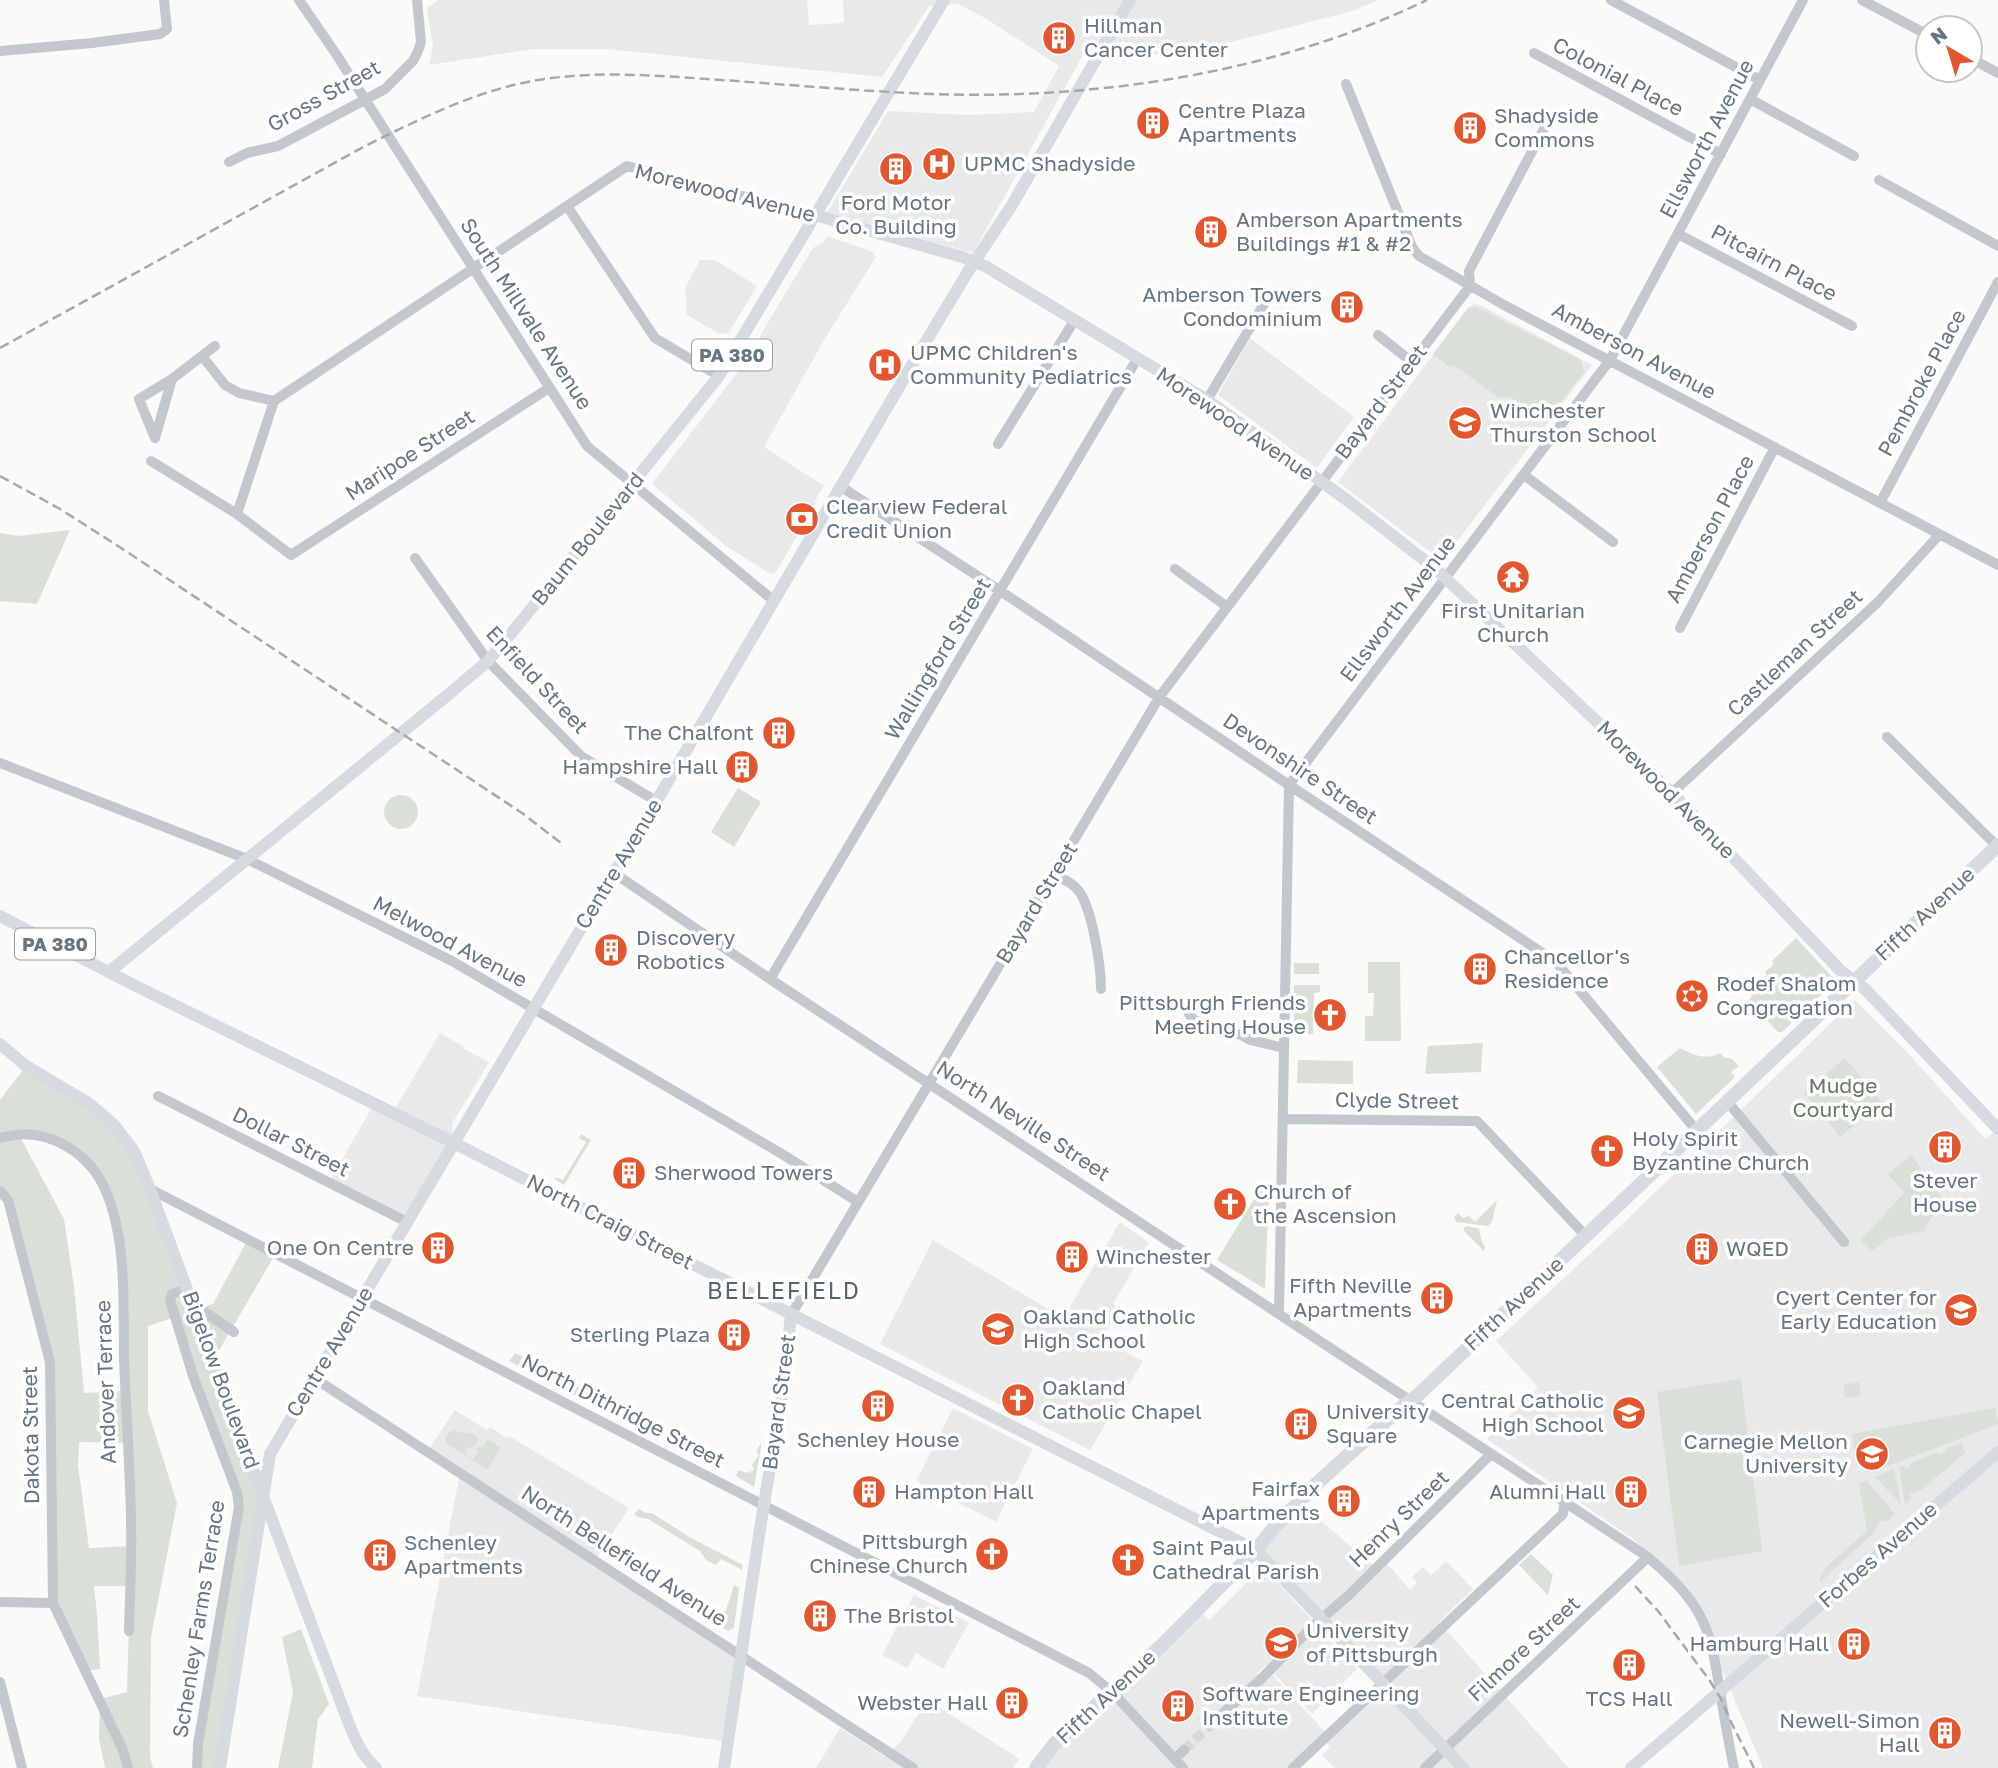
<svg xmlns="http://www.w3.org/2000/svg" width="1998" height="1768" viewBox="0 0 1998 1768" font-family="'Golos Text',sans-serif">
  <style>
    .built { fill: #e8e9e9 }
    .green { fill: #dadfd7; fill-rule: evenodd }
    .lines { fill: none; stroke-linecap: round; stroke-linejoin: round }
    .minor-tunnel { stroke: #d5d9db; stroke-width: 10; stroke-dasharray: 10 5; stroke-linecap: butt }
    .minor { stroke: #c3c8cc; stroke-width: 10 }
    .major { stroke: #d6dbdf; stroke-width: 12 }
    .highway { stroke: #d6dbdf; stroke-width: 14 }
    .rail { stroke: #a2aab0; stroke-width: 2.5; stroke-dasharray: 10 5; stroke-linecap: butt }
    .labels { text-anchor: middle; stroke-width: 7; stroke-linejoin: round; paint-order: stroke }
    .shield { fill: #fff; stroke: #939fa8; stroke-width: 2 }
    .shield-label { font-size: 19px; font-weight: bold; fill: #657683 }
    .poi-label { font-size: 21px; fill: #657683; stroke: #fff; text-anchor: start }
    .street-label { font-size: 21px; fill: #657683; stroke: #fff }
    .park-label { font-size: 21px; fill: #687a64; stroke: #fff }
    .neighbourhood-label { font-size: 23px; letter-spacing: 2px; fill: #57646e; stroke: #fff }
  </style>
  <rect width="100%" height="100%" fill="#fafaf8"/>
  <path class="built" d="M438 0H807L809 25 844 23 843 0H1378L1353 11 1187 53 1167 56 1146 53 1123 41 1084 53 973 253 827 213 888 111 970 115 1034 112 1059 66 985 18 958 4 929 6 882 77 607 49H533L429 65 433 46 427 8Z
    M827 236 873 252 876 257 824 340 764 447 824 486 814 502 816 503 776 572 771 574 726 546 652 484 746 361 771 317 813 248 823 243Z
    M700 260H715L757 286 728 334 718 333 687 315 685 288Z
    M1474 304 1480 305 1592 365 1442 561 1338 482 1468 308Z
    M1250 338 1354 417 1317 468 1218 395Z
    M1855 1000 1907 1052 1985 1139 1998 1130V1768H1763L1688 1588 1632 1538 1487 1439 1538 1387 1496 1341 1617 1229Z
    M440 1033 464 1047V1049L489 1062 452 1124 454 1143 407 1222 329 1182 374 1104 393 1112Z
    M1120 1222 1149 1243 1113 1304 1120 1309 1101 1340 1143 1361 1090 1450 880 1344 933 1240 1063 1318Z
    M953 1408 1033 1449 996 1522 916 1481Z
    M455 1410 487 1430 490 1427 507 1438 509 1436 629 1508 595 1560 740 1655 728 1742 417 1696 460 1473 427 1452Z
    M1298 1501 1376 1568 1384 1560 1410 1590 1417 1583 1412 1577 1423 1567 1431 1575 1446 1561 1473 1589 1439 1622 1569 1768H1334L1322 1755 1330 1747 1324 1739 1293 1768H1036L1198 1609 1209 1620 1263 1567 1357 1669 1312 1714 1266 1665 1257 1673 1261 1678 1269 1671 1328 1735 1374 1691 1381 1699 1390 1690 1256 1549Z
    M914 1595 969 1623 943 1669 916 1653 907 1668 882 1655Z
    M927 1700 1020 1759 1012 1768H816L840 1728 885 1757 902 1740Z"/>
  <path class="green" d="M1476 307 1581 360 1584 372 1545 422C1531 411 1517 394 1498 397L1454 365 1451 368 1433 354 1468 308Z
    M70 530 37 604 0 601V533L19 536Z
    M738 788 761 802 734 847 711 832Z
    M384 812a17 17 0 1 1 34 0a17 17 0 1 1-34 0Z
    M1796 938 1836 981 1782 1032H1778L1748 1001 1752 996 1746 990 1757 979 1760 982 1767 975 1765 972 1774 964 1772 961Z
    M1368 962H1400L1401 1041H1365V1016H1373L1374 993H1368Z
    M1294 963H1319V974H1294Z
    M1294 985H1320V992L1314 993 1313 1034H1294Z
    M1483 1043 1481 1072 1425 1074 1428 1046Z
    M1680 1048C1694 1055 1705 1061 1720 1053L1725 1058H1731L1739 1066 1731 1072 1735 1077 1696 1114 1657 1067Z
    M1845 1058 1882 1102 1840 1137 1804 1092Z
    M1298 1060 1353 1061V1084L1297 1083Z
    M26 1066 90 1104 134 1151 198 1308 213 1304 248 1239 276 1253 214 1359 263 1496 220 1768H197L239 1509 175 1317 148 1326V1411L177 1503 151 1637 150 1757 153 1768H105L99 1739 100 1699 127 1692 130 1586H94L97 1614 100 1669 86 1671 53 1603 50 1362 21 1248 0 1191V1100ZM19 1135 69 1147 107 1191 117 1228 125 1391 84 1393 74 1287 64 1219ZM79 1442 127 1443 131 1546 89 1548 78 1465Z
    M581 1134 591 1140 564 1185 555 1179 556 1177 563 1180 586 1142 579 1138Z
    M1911 1155 1946 1204 1930 1219 1924 1231 1888 1238 1872 1251 1861 1240 1904 1193 1888 1174Z
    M1262 1186 1269 1190 1265 1289 1217 1260Z
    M1497 1200 1492 1222 1488 1226 1456 1222 1454 1217 1458 1213 1463 1218 1469 1216 1475 1222Z
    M1467 1226 1479 1229 1482 1242 1485 1247 1484 1251 1464 1231V1228Z
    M515 1353 553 1370 550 1377H546L544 1379 509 1361Z
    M558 1377 586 1391 582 1399 559 1387V1383L556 1381Z
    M1741 1379 1762 1551 1679 1566 1657 1392Z
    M1859 1382 1861 1395 1845 1398 1843 1385Z
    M1995 1408 1998 1424 1873 1472 1855 1454 1852 1434Z
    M454 1430C462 1435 471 1431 477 1437 480 1447 471 1445 465 1450L466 1454 473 1459 479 1452 476 1449 478 1446 482 1448 488 1439 501 1448 487 1469 446 1443V1437L450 1431 452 1432Z
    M761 1443V1447L754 1487 736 1476 739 1470 747 1473 754 1470 752 1465 759 1455 756 1451Z
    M1962 1443 1965 1453 1921 1490 1910 1493 1911 1499 1905 1504 1899 1467 1904 1465 1907 1469 1913 1462 1938 1452 1941 1455 1948 1448Z
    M1894 1469 1901 1504 1875 1477Z
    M1866 1480 1895 1514 1886 1522 1881 1520 1874 1533 1821 1581 1819 1580 1825 1568 1867 1531 1859 1484Z
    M639 1509 646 1513H652L689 1537 743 1565 742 1570 721 1559 716 1565 706 1560 700 1551 648 1519 638 1517 634 1514Z
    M1531 1554 1553 1575 1548 1595 1519 1565Z
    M734 1585 739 1588 734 1628 728 1631 701 1614 705 1608C712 1612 719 1614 726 1610Z
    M301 1629 329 1704 318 1719 312 1768H278L293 1692 282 1637Z"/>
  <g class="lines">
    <path class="minor-tunnel" d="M1184 1750 1210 1725"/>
    <path class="minor" d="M299 0 336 54 587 446 774 601
      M1611 0 1760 80
      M1862 0 1928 35
      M0 51 92 43 160 34 167 29 164 0
      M1534 53 1721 154
      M1970 58 1998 73
      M1346 84 1412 247 1419 256 1504 305 1998 565
      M1750 99 1854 156
      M229 162 247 153 278 146 385 89 413 61 418 51 421 42 417 0
      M1879 180 1998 246
      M567 206 655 338 719 376
      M1678 234 1852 326
      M1378 335 1412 362
      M202 356 225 385 239 393 274 401
      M1207 400 1264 304
      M155 438 139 399 172 379 215 346
      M155 438 172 379
      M998 444 1074 321
      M151 461 237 514 291 555 549 388
      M1524 475 1613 542
      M840 486 1008 596 1289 785 1556 962 1697 1131
      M1880 503 1998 282
      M237 514 274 401 627 166 815 215
      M415 558 488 661 581 756 656 801
      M1175 569 1226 606
      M1680 628 1775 447
      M1887 737 1997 846
      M0 763 247 859 452 961 782 1154 858 1202
      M1672 793 1878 602 1939 535
      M614 873 770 979 1648 1557C1662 1570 1676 1581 1687 1596 1712 1626 1715 1661 1721 1698 1725 1721 1729 1745 1734 1768
      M1054 875C1063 879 1072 882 1078 890 1092 907 1101 966 1101 989
      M770 979 1137 359
      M1189 1014 1194 1020 1241 1035 1250 1040 1284 1048
      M158 1096 407 1222
      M1727 1101 1844 1242
      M1284 1119 1477 1121 1586 1236
      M0 1138C45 1124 91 1152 107 1194 127 1243 123 1306 124 1358 126 1412 130 1465 131 1519 132 1556 130 1594 129 1631
      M150 1189 1089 1673 1112 1692 1183 1768
      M0 1191 8 1200 50 1362 53 1603 123 1750 128 1768
      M187 1289 172 1294 170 1300 193 1376 237 1492 239 1507 198 1744 197 1768
      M194 1305 234 1332
      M1279 1313 1289 785 1610 360 1803 0
      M791 1315 1160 696 1470 286 1469 271 1547 123
      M314 1378 913 1768
      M0 1602 53 1603
      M0 1682 22 1768
      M1210 1725 1261 1679 1312 1627 1349 1595 1491 1454
      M1175 1759 1184 1750
      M1293 1768 1563 1514 1564 1503
      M1425 1768 1648 1557"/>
    <path class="major" d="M815 215 962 257 985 266 1207 400 1347 500 1437 570 1672 793 1840 970 1865 989 1998 1129
      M0 916 134 985 454 1143 1256 1550 1463 1768
      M109 972 449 694 488 661 514 630 719 376 944 0
      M0 1044 26 1066 90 1104 114 1125 134 1151 150 1189 263 1496 349 1724C356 1741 362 1756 376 1768
      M220 1768 270 1454 676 768 919 353 969 270 1012 205 1130 0
      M724 1768 762 1516 782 1396 791 1315
      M1631 1768 1998 1452"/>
    <path class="highway" d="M1036 1768 1055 1743 1160 1647 1198 1609 1256 1550 1271 1531 1314 1486 1398 1410 1418 1395 1998 845"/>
    <path class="rail" d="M0 348 365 146C420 119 477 90 538 80 594 71 651 75 707 79 782 84 857 91 931 94 1097 100 1276 73 1427 0
      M0 476 60 509 115 544 522 813 561 843
      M1635 1586 1658 1611 1710 1681 1721 1699 1730 1720 1754 1768"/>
  </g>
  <defs>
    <g id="building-disc" transform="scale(1.75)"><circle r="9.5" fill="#e4572e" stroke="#fff"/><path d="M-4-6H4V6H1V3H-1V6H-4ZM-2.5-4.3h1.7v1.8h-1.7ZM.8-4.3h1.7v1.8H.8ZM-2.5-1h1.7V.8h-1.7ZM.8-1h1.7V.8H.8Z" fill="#fff"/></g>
    <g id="hospital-disc" transform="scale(1.75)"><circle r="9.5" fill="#e4572e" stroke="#fff"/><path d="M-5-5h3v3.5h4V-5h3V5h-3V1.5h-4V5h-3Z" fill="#fff"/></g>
    <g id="school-disc" transform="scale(1.75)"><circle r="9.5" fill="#e4572e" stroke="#fff"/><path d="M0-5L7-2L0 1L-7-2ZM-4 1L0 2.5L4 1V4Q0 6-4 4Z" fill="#fff"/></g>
    <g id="bank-disc" transform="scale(1.75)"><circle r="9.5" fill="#e4572e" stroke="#fff"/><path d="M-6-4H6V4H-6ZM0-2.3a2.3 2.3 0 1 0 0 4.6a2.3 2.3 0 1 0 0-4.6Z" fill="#fff"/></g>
    <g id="temple-disc" transform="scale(1.75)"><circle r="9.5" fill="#e4572e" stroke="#fff"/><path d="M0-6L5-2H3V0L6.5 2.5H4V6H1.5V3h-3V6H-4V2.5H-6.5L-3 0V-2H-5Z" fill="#fff"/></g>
    <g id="synagogue-disc" transform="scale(1.75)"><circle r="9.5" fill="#e4572e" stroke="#fff"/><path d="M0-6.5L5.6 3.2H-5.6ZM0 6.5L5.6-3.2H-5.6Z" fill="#fff"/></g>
    <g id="church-disc" transform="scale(1.75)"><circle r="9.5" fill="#e4572e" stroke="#fff"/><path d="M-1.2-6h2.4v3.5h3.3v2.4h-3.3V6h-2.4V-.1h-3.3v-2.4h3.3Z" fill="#fff"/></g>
    <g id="university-disc" transform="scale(1.75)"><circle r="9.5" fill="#e4572e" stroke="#fff"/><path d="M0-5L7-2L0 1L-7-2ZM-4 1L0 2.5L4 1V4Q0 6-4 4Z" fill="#fff"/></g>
  </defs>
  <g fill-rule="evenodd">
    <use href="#building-disc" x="1059" y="38"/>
    <use href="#building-disc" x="1153" y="123"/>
    <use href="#building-disc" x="1470" y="128"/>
    <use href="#hospital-disc" x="939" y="164"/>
    <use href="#building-disc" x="896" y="169"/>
    <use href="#building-disc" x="1211" y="232"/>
    <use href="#building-disc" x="1347" y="307"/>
    <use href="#hospital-disc" x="885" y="365"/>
    <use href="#school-disc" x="1465" y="423"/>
    <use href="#bank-disc" x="802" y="519"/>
    <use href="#temple-disc" x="1513" y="577"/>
    <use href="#building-disc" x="779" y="733"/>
    <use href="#building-disc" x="742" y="767"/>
    <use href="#building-disc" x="611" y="950"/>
    <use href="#building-disc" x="1480" y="969"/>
    <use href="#synagogue-disc" x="1692" y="996"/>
    <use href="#church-disc" x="1330" y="1015"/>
    <use href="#building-disc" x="1945" y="1147"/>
    <use href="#church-disc" x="1607" y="1151"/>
    <use href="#building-disc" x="629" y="1173"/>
    <use href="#church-disc" x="1230" y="1204"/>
    <use href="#building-disc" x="438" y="1248"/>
    <use href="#building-disc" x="1702" y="1249"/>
    <use href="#building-disc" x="1072" y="1257"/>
    <use href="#building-disc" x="1437" y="1298"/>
    <use href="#school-disc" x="1961" y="1310"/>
    <use href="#school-disc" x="998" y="1329"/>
    <use href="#building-disc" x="734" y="1335"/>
    <use href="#church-disc" x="1018" y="1400"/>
    <use href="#building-disc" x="878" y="1406"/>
    <use href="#school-disc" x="1629" y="1413"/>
    <use href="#building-disc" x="1301" y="1424"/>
    <use href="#university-disc" x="1872" y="1454"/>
    <use href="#building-disc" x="869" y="1492"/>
    <use href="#building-disc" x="1631" y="1492"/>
    <use href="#building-disc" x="1344" y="1501"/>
    <use href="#church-disc" x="992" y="1554"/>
    <use href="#building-disc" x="380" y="1555"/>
    <use href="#church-disc" x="1128" y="1560"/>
    <use href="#building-disc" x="820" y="1616"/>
    <use href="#university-disc" x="1281" y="1643"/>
    <use href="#building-disc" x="1854" y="1644"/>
    <use href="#building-disc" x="1629" y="1665"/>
    <use href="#building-disc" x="1012" y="1703"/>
    <use href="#building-disc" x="1178" y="1706"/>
    <use href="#building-disc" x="1945" y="1733"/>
  </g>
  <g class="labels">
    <g class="shield">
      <rect x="692" y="339.5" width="80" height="31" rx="5"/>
      <rect x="15" y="928.5" width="80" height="31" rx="5"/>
    </g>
    <g class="shield-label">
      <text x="732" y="362">PA 380</text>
      <text x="55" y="951">PA 380</text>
    </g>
    <g class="poi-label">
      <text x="1084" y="33">Hillman<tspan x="1084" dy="24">Cancer Center</tspan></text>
      <text x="1178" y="118">Centre Plaza<tspan x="1178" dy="24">Apartments</tspan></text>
      <text x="1494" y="123">Shadyside<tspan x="1494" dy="24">Commons</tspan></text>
      <text x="964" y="171">UPMC Shadyside</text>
      <text x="896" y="210" text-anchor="middle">Ford Motor<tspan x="896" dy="24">Co. Building</tspan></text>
      <text x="1236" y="227">Amberson Apartments<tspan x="1236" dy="24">Buildings #1 &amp; #2</tspan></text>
      <text x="1322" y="302" text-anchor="end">Amberson Towers<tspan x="1322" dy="24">Condominium</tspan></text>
      <text x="910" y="360">UPMC Children's<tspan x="910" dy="24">Community Pediatrics</tspan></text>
      <text x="1490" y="418">Winchester<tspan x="1490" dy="24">Thurston School</tspan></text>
      <text x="826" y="514">Clearview Federal<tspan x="826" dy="24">Credit Union</tspan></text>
      <text x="1513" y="618" text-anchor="middle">First Unitarian<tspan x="1513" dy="24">Church</tspan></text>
      <text x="754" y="740" text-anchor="end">The Chalfont</text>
      <text x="718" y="774" text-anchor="end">Hampshire Hall</text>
      <text x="636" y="945">Discovery<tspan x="636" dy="24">Robotics</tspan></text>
      <text x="1504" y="964">Chancellor's<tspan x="1504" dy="24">Residence</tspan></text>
      <text x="1716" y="991">Rodef Shalom<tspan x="1716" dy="24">Congregation</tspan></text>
      <text x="1306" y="1010" text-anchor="end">Pittsburgh Friends<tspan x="1306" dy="24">Meeting House</tspan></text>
      <text x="1632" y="1146">Holy Spirit<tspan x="1632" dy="24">Byzantine Church</tspan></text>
      <text x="654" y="1180">Sherwood Towers</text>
      <text x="1945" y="1188" text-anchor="middle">Stever<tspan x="1945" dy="24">House</tspan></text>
      <text x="1254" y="1199">Church of<tspan x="1254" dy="24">the Ascension</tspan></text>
      <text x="414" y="1255" text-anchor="end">One On Centre</text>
      <text x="1726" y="1256">WQED</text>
      <text x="1096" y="1264">Winchester</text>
      <text x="1412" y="1293" text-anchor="end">Fifth Neville<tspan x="1412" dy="24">Apartments</tspan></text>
      <text x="1937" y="1305" text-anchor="end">Cyert Center for<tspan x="1937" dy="24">Early Education</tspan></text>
      <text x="1023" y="1324">Oakland Catholic<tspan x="1023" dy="24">High School</tspan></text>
      <text x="710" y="1342" text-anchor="end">Sterling Plaza</text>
      <text x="1042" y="1395">Oakland<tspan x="1042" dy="24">Catholic Chapel</tspan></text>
      <text x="1604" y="1408" text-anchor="end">Central Catholic<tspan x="1604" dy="24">High School</tspan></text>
      <text x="1326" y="1419">University<tspan x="1326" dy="24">Square</tspan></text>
      <text x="878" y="1447" text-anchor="middle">Schenley House</text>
      <text x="1848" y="1449" text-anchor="end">Carnegie Mellon<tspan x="1848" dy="24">University</tspan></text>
      <text x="1320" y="1496" text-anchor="end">Fairfax<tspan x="1320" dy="24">Apartments</tspan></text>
      <text x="894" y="1499">Hampton Hall</text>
      <text x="1606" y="1499" text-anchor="end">Alumni Hall</text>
      <text x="968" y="1549" text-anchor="end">Pittsburgh<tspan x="968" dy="24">Chinese Church</tspan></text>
      <text x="404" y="1550">Schenley<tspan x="404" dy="24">Apartments</tspan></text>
      <text x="1152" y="1555">Saint Paul<tspan x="1152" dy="24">Cathedral Parish</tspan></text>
      <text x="844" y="1623">The Bristol</text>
      <text x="1306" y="1638">University<tspan x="1306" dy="24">of Pittsburgh</tspan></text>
      <text x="1829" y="1651" text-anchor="end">Hamburg Hall</text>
      <text x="1202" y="1701">Software Engineering<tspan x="1202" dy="24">Institute</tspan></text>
      <text x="1629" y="1706" text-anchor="middle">TCS Hall</text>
      <text x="988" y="1710" text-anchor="end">Webster Hall</text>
      <text x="1920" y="1728" text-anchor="end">Newell-Simon<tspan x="1920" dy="24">Hall</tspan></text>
    </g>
    <g class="street-label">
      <text transform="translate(1618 77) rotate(28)" y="7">Colonial Place</text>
      <text transform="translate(324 96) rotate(-29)" y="7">Gross Street</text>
      <text transform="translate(1707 139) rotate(-62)" y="7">Ellsworth Avenue</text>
      <text transform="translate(725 193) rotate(14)" y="7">Morewood Avenue</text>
      <text transform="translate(1774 263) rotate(28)" y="7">Pitcairn Place</text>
      <text transform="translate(526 314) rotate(57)" y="7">South Millvale Avenue</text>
      <text transform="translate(1634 351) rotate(28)" y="7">Amberson Avenue</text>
      <text transform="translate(1922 383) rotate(-62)" y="7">Pembroke Place</text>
      <text transform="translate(1381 402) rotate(-53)" y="7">Bayard Street</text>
      <text transform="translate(1235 424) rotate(34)" y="7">Morewood Avenue</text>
      <text transform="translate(410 455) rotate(-33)" y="7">Maripoe Street</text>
      <text transform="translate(1710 529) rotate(-62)" y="7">Amberson Place</text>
      <text transform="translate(588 539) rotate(-51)" y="7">Baum Boulevard</text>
      <text transform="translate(1398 609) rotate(-53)" y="7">Ellsworth Avenue</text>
      <text transform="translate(1795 653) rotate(-43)" y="7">Castleman Street</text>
      <text transform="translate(938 659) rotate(-59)" y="7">Wallingford Street</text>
      <text transform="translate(537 680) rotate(47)" y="7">Enfield Street</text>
      <text transform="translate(1300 769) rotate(34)" y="7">Devonshire Street</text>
      <text transform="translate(1666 790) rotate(45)" y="7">Morewood Avenue</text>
      <text transform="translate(619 864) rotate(-59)" y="7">Centre Avenue</text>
      <text transform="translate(1037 903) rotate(-59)" y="7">Bayard Street</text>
      <text transform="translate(1925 914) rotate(-43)" y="7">Fifth Avenue</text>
      <text transform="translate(450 942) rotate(28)" y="7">Melwood Avenue</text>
      <text transform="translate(1397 1101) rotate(1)" y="7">Clyde Street</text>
      <text transform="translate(1023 1121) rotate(33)" y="7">North Neville Street</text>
      <text transform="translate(291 1142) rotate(27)" y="7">Dollar Street</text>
      <text transform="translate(610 1222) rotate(27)" y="7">North Craig Street</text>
      <text transform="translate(1514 1304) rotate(-43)" y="7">Fifth Avenue</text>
      <text transform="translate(330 1352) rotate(-59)" y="7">Centre Avenue</text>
      <text transform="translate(221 1380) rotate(70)" y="7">Bigelow Boulevard</text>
      <text transform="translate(106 1382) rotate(-92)" y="7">Andover Terrace</text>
      <text transform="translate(779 1402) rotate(-82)" y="7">Bayard Street</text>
      <text transform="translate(623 1411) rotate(27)" y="7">North Dithridge Street</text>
      <text transform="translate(31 1435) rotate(-91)" y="7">Dakota Street</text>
      <text transform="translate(1399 1519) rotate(-44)" y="7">Henry Street</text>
      <text transform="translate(1878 1555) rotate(-41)" y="7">Forbes Avenue</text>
      <text transform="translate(624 1556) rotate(33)" y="7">North Bellefield Avenue</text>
      <text transform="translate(199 1619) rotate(-81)" y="7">Schenley Farms Terrace</text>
      <text transform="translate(1524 1649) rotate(-43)" y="7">Filmore Street</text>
      <text transform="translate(1106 1697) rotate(-43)" y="7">Fifth Avenue</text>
    </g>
    <g class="park-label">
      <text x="1843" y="1093">Mudge<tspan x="1843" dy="24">Courtyard</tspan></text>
    </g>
    <g class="neighbourhood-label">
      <text x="784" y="1299">BELLEFIELD</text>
    </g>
  </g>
  <g transform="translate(1949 49) rotate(322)"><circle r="33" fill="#ffffff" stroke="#c1c8cd" stroke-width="2"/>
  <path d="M0-5L12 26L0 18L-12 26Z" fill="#e4572e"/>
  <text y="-10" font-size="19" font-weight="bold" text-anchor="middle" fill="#657683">N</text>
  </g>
</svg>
